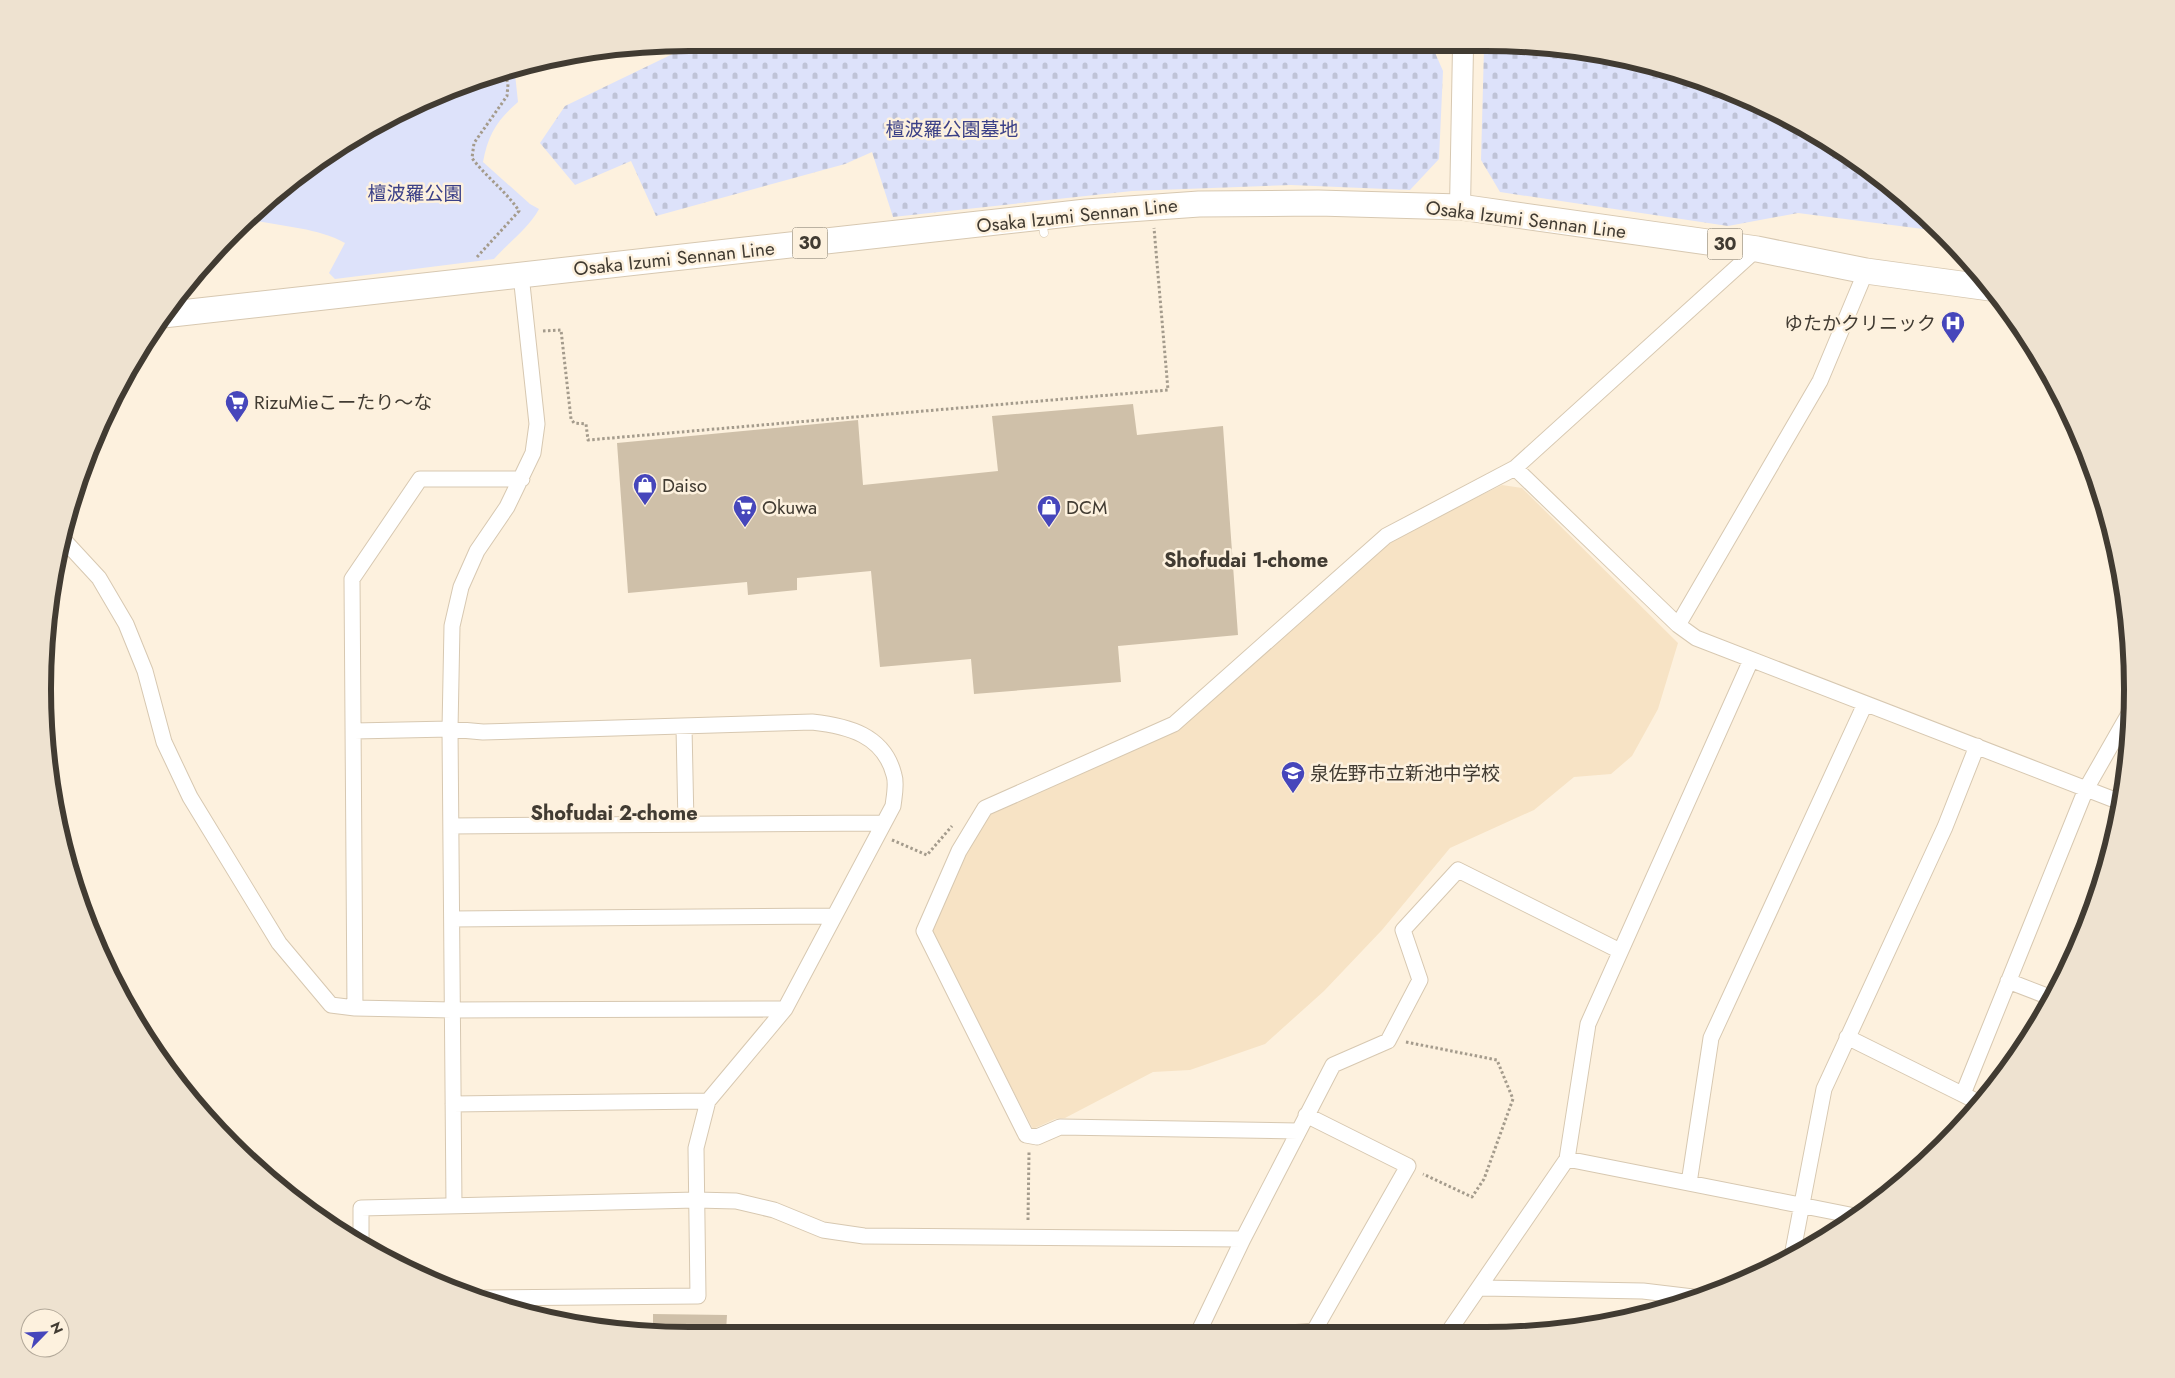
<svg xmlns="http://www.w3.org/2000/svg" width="2175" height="1378" viewBox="0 0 2175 1378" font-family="Jost,'Noto Sans JP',sans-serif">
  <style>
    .built { fill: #f7e3c5 }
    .green { fill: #dde2fa }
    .cemetery { fill: url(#cemetery-stones) }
    .building { fill: #cfc0a9 }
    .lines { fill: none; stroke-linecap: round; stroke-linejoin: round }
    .service-casing { stroke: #d7c8b1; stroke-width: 9 }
    .minor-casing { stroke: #d7c8b1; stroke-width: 17 }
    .tertiary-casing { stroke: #d7c8b1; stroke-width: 22 }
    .primary-casing { stroke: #d7c8b1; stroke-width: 27 }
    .path { stroke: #a49b8c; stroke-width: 3; stroke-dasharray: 2.5 2.5; stroke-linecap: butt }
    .service { stroke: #fff; stroke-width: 8 }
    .minor { stroke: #fff; stroke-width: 15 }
    .tertiary { stroke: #fff; stroke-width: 20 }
    .primary { stroke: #fff; stroke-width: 25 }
    .labels { text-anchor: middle; stroke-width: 5; stroke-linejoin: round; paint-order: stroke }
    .shield { fill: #fdf1de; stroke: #797266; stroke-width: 1 }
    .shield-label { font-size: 18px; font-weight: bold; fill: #413b32 }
    .park-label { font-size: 19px; fill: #3b4087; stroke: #fdf1de }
    .street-label { font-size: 19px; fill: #413b32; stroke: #fdf1de }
    .poi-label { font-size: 19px; fill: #413b32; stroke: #fdf1de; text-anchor: start }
    .neighbourhood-label { font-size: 20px; font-weight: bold; fill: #413b32; stroke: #fdf1de }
    .rim { fill: none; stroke: #413b32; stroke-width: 6 }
  </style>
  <defs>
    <pattern id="cemetery-stones" width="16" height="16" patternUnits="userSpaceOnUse" patternTransform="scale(1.25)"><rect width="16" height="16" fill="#dde2fa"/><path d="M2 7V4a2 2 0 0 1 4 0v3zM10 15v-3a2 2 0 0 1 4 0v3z" fill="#bfc3d7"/></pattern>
  </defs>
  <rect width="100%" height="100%" fill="#fdf1de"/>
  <path class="built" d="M1502 485 1522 488 1678 643 1658 709 1632 756 1611 774 1574 777 1534 810 1450 848 1382 930 1324 991 1265 1044 1190 1070 1153 1072 1065 1118 1055 1119 1033 1129 937 945 933 931V921L966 851 988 813 1178 730 1396 537Z"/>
  <path class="green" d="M517 68 515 74 518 102C497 120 488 135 483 162L530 204 539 209C528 229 509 242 494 259L335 279 329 273 345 243C315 227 281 227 248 219L263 203 330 152 481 77Z"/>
  <path class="cemetery" d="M685 48H1433L1443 71 1439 159 1410 190 1291 185 1132 191 893 217 872 152 845 164 656 216 631 161 575 185 540 143 565 106Z
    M1484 48H1570L1734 92 1880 176 1931 225 1923 229 1798 213 1728 226 1500 192 1481 160Z"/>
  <path class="building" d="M1133 404 1137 435 1223 426 1238 635 1118 646 1121 682 974 694 971 659 880 667 871 571 797 578V590L748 595 747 582 628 593 617 443 858 420 863 485 998 471 992 416Z
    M653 1314 727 1315 726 1331 653 1330Z"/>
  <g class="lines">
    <g class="service-casing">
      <path id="service" d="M1042 220 1044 233"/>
    </g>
    <g class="minor-casing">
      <path id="minor" d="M1515 468 1678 625 1696 638 2120 802
        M522 479H420L352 579 355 1008 452 1010 785 1009
        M62 538 99 578 126 624 145 671 164 742 190 797 279 943 331 1005 355 1008
        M1678 625 1820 381 1866 271
        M684 727 686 824
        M354 731 450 729 483 732 812 722C848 726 884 735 894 775 897 784 894 797 893 806L785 1009 708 1101 696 1148 698 1296 485 1298
        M451 826 884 823
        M452 919 834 916
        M2008 981 2052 998
        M1847 1037 1980 1103
        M1963 1094 2086 789 2130 712
        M453 1104 708 1101
        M1298 1131 1060 1127 1037 1137 1026 1135 924 931 959 851 985 808 1174 724 1386 536 1515 468 1757 249
        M1567 1159 1855 1216
        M1689 1183 1711 1038 1865 704
        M454 1206 450 729 452 626 461 587 477 551 507 507 533 453 537 424 521 275
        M361 1240V1208L696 1200 736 1201 774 1210 823 1230 864 1236 1243 1239
        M1792 1256 1824 1089 1945 827 1977 746
        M1479 1288 1643 1291 1693 1297
        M1198 1333 1243 1239 1333 1065 1388 1041 1420 980 1403 930 1458 870 1620 951
        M1290 1333 1314 1331 1408 1166 1306 1115
        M1447 1334 1567 1159 1588 1024 1751 660"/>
    </g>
    <g class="tertiary-casing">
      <path id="tertiary" d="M1460 207 1463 48"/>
    </g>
    <g class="primary-casing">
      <path id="primary" d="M163 315 1086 212 1199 204 1318 203 1460 207 1757 249 1866 271 1990 288"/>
    </g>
    <path class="path" d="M477 257 519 211C506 191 486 177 472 158L474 143 507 96 508 84 504 71
      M543 331 561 330 571 419 574 423 586 424 588 440 1168 390 1154 228
      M892 840 927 855 952 826
      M1406 1042 1497 1060 1513 1099 1484 1179 1472 1197 1423 1174
      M1028 1220 1029 1152"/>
    <use href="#service" class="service"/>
    <use href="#minor" class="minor"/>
    <use href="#tertiary" class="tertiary"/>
    <use href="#primary" class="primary"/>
  </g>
  <defs>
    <g id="hospital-pin" transform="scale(1.25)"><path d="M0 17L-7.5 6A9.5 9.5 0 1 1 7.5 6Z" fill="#4646bb" stroke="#fdf1de"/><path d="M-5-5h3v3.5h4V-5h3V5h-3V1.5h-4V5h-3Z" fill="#fff"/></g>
    <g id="supermarket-pin" transform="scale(1.25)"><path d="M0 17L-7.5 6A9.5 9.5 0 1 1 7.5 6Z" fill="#4646bb" stroke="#fdf1de"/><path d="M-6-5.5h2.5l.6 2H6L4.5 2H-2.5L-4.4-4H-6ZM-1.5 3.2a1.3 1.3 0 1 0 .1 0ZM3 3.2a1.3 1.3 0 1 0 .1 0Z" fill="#fff"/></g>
    <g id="shop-pin" transform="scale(1.25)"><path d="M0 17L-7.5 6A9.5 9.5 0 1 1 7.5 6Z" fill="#4646bb" stroke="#fdf1de"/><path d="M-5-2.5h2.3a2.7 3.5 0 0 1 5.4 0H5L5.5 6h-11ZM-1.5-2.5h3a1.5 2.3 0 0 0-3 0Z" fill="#fff"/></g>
    <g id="school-pin" transform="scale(1.25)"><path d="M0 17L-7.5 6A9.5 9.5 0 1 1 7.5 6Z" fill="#4646bb" stroke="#fdf1de"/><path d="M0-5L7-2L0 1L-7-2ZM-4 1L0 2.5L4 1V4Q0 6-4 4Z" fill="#fff"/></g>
  </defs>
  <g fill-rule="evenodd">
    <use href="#hospital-pin" x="1953" y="323"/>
    <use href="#supermarket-pin" x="237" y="402"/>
    <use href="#shop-pin" x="645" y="485"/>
    <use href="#supermarket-pin" x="745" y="507"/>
    <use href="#shop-pin" x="1049" y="507"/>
    <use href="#school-pin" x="1293" y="773"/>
  </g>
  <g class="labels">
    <g class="shield">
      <rect x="792.5" y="227.5" width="35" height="31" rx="4"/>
      <rect x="1707.5" y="228.5" width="35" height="31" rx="4"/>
    </g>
    <g class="shield-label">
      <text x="810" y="249">30</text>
      <text x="1725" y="250">30</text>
    </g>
    <g class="park-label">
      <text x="952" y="136">檀波羅公園墓地</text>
      <text x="415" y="200">檀波羅公園</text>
    </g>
    <g class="street-label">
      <text transform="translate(1077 215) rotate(-6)" y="7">Osaka Izumi Sennan Line</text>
      <text transform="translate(1526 219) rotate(7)" y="7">Osaka Izumi Sennan Line</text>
      <text transform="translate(674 258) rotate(-6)" y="7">Osaka Izumi Sennan Line</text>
    </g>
    <g class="poi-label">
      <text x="1936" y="330" text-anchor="end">ゆたかクリニック</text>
      <text x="254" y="409">RizuMieこーたり～な</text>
      <text x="662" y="492">Daiso</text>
      <text x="762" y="514">Okuwa</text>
      <text x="1066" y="514">DCM</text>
      <text x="1310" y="780">泉佐野市立新池中学校</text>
    </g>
    <g class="neighbourhood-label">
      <text x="1246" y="567">Shofudai 1-chome</text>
      <text x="614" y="820">Shofudai 2-chome</text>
    </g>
  </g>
  <path d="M0 0H2175V1378H0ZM689 51H1486A638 638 0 0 1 2124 689V689A638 638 0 0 1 1486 1327H689A638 638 0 0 1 51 689V689A638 638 0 0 1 689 51Z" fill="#eee2d0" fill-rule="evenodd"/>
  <path class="rim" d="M689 51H1486A638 638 0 0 1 2124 689V689A638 638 0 0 1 1486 1327H689A638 638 0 0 1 51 689V689A638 638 0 0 1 689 51Z"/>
  <g transform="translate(45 1333) rotate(66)"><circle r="24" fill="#fdf1de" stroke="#b2a899"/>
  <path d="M0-4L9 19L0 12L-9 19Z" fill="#4646bb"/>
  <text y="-8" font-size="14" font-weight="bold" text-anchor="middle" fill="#413b32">N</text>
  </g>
</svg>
